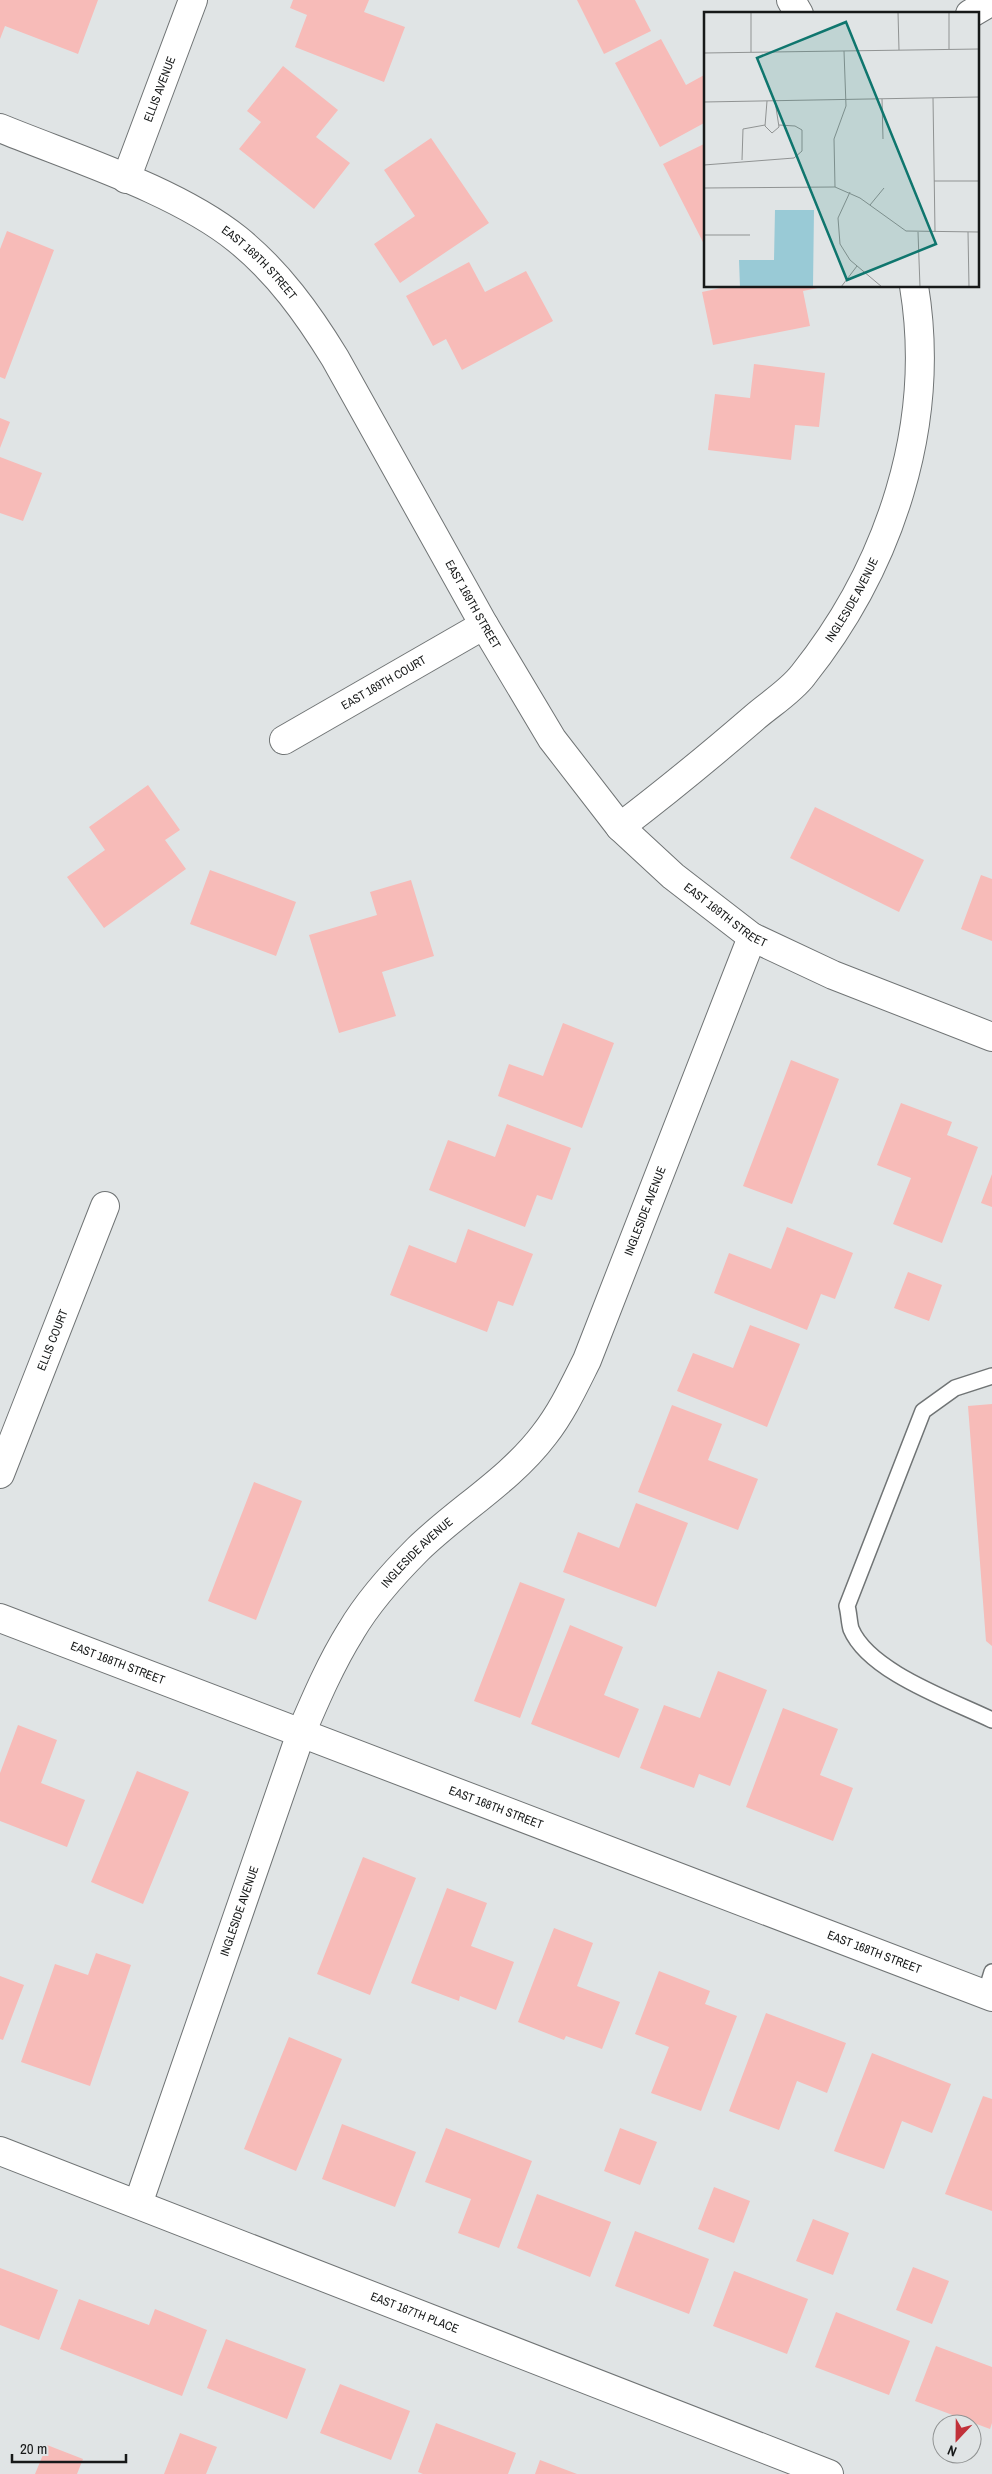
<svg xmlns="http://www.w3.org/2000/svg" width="992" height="2474" viewBox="0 0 992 2474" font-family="'Archivo Narrow',sans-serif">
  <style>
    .building { fill: #f7bbb8 }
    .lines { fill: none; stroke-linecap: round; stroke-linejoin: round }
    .lane-casing { stroke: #707475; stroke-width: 18 }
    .street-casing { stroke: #707475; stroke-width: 30 }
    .lane { stroke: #fff; stroke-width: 15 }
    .street { stroke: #fff; stroke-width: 28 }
    .labels { text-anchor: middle; stroke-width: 4.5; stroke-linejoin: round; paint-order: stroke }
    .street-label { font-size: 12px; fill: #171919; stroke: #e0e4e5 }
    .inset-road { fill: none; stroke: #909393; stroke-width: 1 }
    .view { fill: #0f766e; fill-opacity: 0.15; stroke: #0f766e; stroke-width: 2.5 }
    .inset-edge { fill: none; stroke: #171919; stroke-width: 2.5 }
  </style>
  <rect width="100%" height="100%" fill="#e0e4e5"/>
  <path class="building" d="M0 0H98L78 54 5 26 0 39Z
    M293 0H369L364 12 405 27 384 82 295 47 307 15 290 8Z
    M577 0H635L651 31 604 54Z
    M661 39 686 85 706 74V122L660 147 615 63Z
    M283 66 338 110 316 137 350 163 314 209 239 149 261 122 247 111Z
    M431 138 489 223 400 283 374 244 415 216 384 170Z
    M706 143V248L663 164Z
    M7 231 54 250 5 379 0 377V249Z
    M469 262 485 292 526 271 553 321 462 370 446 339 433 346 406 296Z
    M730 286H817L818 288 803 291 810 326 713 345 702 292Z
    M754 364 825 373 819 427 795 425 791 460 708 450 715 394 750 398Z
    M0 418 10 422 0 448Z
    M0 457 42 473 23 521 0 513Z
    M148 785 180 830 165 840 186 869 104 928 67 877 105 850 89 827Z
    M815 807 924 860 899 912 790 858Z
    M210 870 296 902 276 956 190 924Z
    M981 875 992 879V941L961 929Z
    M411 880 434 956 382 972 396 1016 339 1033 309 935 377 915 370 892Z
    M563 1023 614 1043 582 1128 498 1096 509 1064 543 1076Z
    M791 1060 839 1079 792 1204 743 1186Z
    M901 1103 952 1122 947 1135 978 1147 942 1243 893 1224 911 1178 877 1165Z
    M507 1124 571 1148 552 1200 537 1195 525 1227 429 1190 448 1140 495 1157Z
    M992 1174V1207L981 1203Z
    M787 1227 853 1253 835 1299 821 1294 807 1330 714 1293 729 1253 771 1269Z
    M468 1229 533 1254 513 1306 498 1301 487 1332 390 1295 409 1245 456 1263Z
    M908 1272 942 1285 929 1321 894 1308Z
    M750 1325 800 1344 767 1427 677 1391 693 1353 733 1368Z
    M992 1404V1646L986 1641 968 1406Z
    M672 1405 722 1424 708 1460 758 1479 738 1530 638 1492Z
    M254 1482 302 1501 256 1620 208 1601Z
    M636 1503 688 1523 656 1607 563 1572 578 1532 619 1548Z
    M520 1582 565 1599 520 1718 474 1701Z
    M570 1625 623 1647 604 1695 639 1709 619 1758 531 1724Z
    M718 1671 767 1690 730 1786 699 1774 694 1788 640 1768 664 1705 700 1718Z
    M783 1708 838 1729 820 1775 853 1788 833 1841 746 1807Z
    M18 1725 57 1740 41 1783 85 1800 67 1847 0 1821V1773Z
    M137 1771 189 1792 143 1904 91 1882Z
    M363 1857 416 1878 370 1995 317 1974Z
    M447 1888 487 1903 471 1946 514 1962 496 2010 460 1996 459 2001 411 1983Z
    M554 1928 593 1943 577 1986 620 2002 602 2049 566 2036 564 2040 518 2022Z
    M96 1953 131 1965 90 2086 21 2062 55 1964 88 1975Z
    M659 1971 710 1991 705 2004 737 2016 701 2111 651 2093 669 2047 635 2034Z
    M0 1976 24 1985 3 2040 0 2039Z
    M766 2013 846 2043 827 2093 797 2081 779 2130 729 2111Z
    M289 2037 342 2059 296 2171 244 2149Z
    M872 2053 951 2084 932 2133 902 2121 884 2169 834 2151Z
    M983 2096 992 2099V2211L945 2194Z
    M342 2124 416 2152 395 2207 322 2179Z
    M446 2128 532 2161 499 2248 458 2233 471 2199 425 2182Z
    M620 2128 657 2142 640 2185 604 2171Z
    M714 2187 750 2201 734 2243 698 2229Z
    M537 2194 611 2222 590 2277 517 2248Z
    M813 2219 849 2233 833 2275 796 2261Z
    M635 2231 709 2259 689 2314 615 2286Z
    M913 2267 949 2281 932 2324 896 2310Z
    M0 2268 58 2290 39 2340 0 2325Z
    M734 2271 808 2299 787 2354 713 2326Z
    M79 2299 149 2325 155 2309 207 2330 182 2396 60 2349Z
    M836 2312 910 2341 889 2395 815 2367Z
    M226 2339 306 2369 287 2419 207 2388Z
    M936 2346 992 2367V2423L990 2429 915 2401Z
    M340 2384 410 2411 391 2460 320 2433Z
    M436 2423 516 2453 508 2474H423L418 2472Z
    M180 2433 217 2447 206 2474H164Z
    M47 2445 83 2459 77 2474H35Z
    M540 2460 577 2474H535Z"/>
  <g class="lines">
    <g class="lane-casing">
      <path id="lane" d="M992 1376 955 1388 923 1411 847 1606C849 1613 849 1622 851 1629 869 1672 951 1700 992 1720
        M985 1995 992 1972"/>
    </g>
    <g class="street-casing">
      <g id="street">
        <path d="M791 0 799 14"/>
        <path d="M970 14 992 1"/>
        <path id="s1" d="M0 128C73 158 176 190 237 239 278 272 308 314 335 358L484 625 552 739 620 827 673 876 752 937 833 975 992 1037"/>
        <path id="s2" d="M126 179 193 0"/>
        <path id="s3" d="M284 740 484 625"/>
        <path id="s4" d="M620 827C666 792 711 755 755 717 770 704 791 691 803 675 890 566 937 425 914 286"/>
        <path id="s5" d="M0 1474 105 1206"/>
        <path id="s6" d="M0 1618 992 1997"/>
        <path id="s7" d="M0 2151 829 2474"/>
        <path id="s8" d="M138 2204 301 1733C316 1698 331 1663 351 1631 368 1602 394 1573 418 1549 458 1510 510 1480 544 1435 562 1412 574 1386 587 1360L752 937"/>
      </g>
    </g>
    <use href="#lane" class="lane"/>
    <use href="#street" class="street"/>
  </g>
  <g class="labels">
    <g class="street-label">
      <text dy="4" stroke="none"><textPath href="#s2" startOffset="96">ELLIS AVENUE</textPath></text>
      <text dy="4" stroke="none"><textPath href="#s1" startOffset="295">EAST 169TH STREET</textPath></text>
      <text dy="4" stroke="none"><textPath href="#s4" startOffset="328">INGLESIDE AVENUE</textPath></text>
      <text dy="4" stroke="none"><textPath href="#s1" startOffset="700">EAST 169TH STREET</textPath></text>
      <text dy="4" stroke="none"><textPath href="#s3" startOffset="115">EAST 169TH COURT</textPath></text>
      <text dy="4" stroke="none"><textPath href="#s1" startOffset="1105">EAST 169TH STREET</textPath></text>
      <text dy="4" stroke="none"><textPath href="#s8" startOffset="1135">INGLESIDE AVENUE</textPath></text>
      <text dy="4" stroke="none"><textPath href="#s5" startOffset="144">ELLIS COURT</textPath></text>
      <text dy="4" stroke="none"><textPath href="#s8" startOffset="715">INGLESIDE AVENUE</textPath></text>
      <text dy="4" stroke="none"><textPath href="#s6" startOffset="126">EAST 168TH STREET</textPath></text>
      <text dy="4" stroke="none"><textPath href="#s6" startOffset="531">EAST 168TH STREET</textPath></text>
      <text dy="4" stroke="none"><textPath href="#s8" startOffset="310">INGLESIDE AVENUE</textPath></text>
      <text dy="4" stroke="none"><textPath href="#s6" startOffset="936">EAST 168TH STREET</textPath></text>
      <text dy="4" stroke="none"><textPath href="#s7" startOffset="445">EAST 167TH PLACE</textPath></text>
    </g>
  </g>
  <g transform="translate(704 12)">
    <rect width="275" height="275" fill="#e0e4e5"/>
    <path d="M71 198H110L109 275H36L35 248H70Z" fill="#99cad6"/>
    <path class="inset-road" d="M194 0 195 38M245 0V37M47 40V0M0 41 275 37M229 86 231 220M178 87 179 127M63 89 61 114 68 121 75 115 71 89M0 90 275 85M38 148 39 117 61 113M0 153 90 146 98 139V118L91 114 75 113M230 169H275M131 175 130 127 142 94 140 39M0 176 131 175 156 186 202 219 275 220M146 180 134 206 136 232 146 248 178 275M166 193 180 176M214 220 216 275M264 220 265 275M0 223H46M137 275 153 254"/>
    <path class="view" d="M142 10 232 232 143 268 53 46Z"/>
    <rect width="275" height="275" class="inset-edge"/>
  </g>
  <g transform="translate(957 2439) rotate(202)"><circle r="24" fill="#e0e4e5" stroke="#909393"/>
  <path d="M0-4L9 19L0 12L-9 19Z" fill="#c1313a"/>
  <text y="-8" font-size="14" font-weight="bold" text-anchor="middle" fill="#171919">N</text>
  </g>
  <path d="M12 2454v8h114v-8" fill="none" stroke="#171919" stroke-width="2.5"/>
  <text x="20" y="2454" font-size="15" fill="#171919" stroke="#e0e4e5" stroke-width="4" paint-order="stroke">20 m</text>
</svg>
